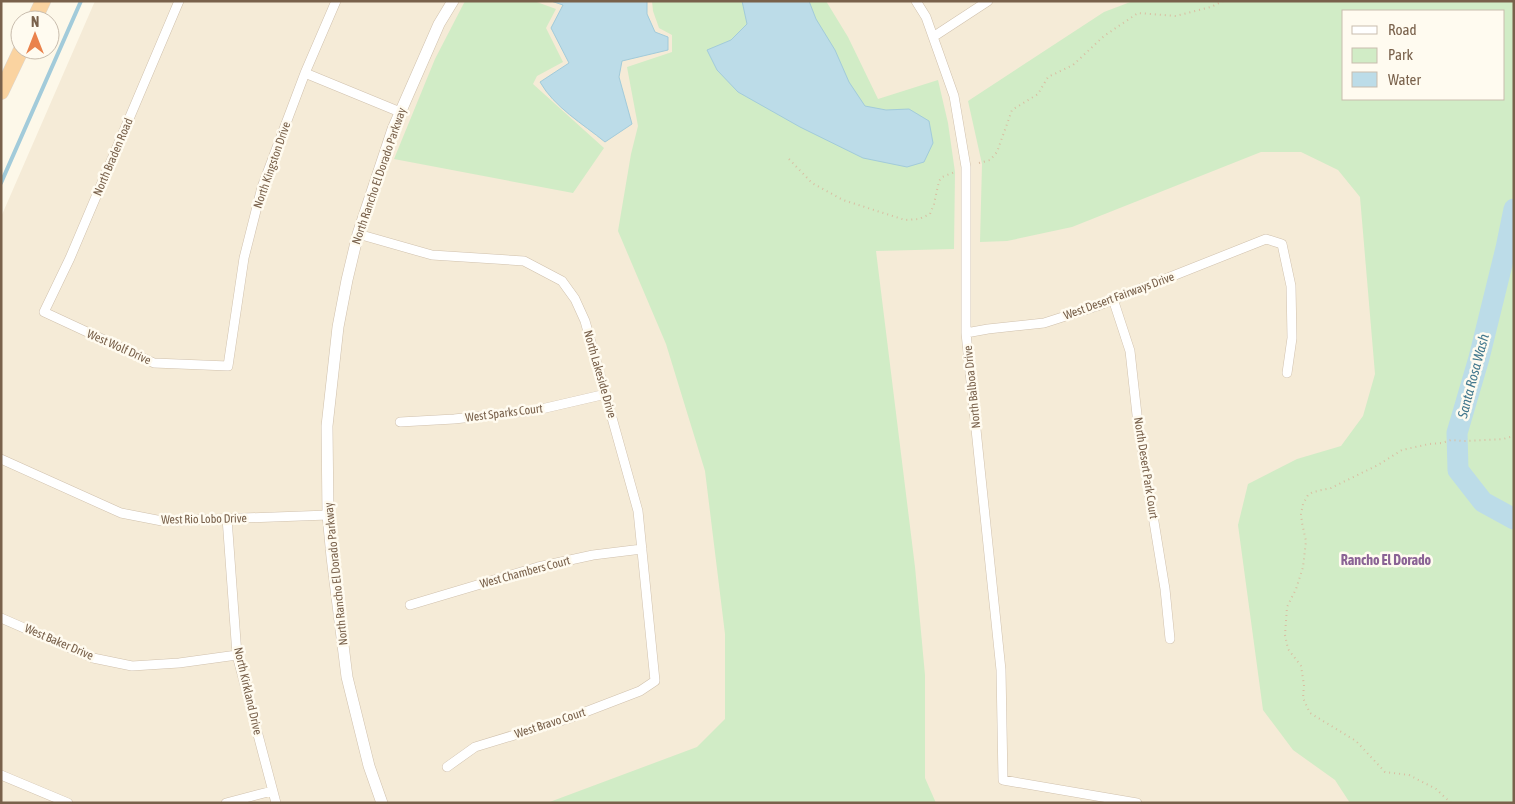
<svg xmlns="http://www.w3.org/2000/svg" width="1515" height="804" viewBox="0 0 1515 804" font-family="'Asap Condensed',sans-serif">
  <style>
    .residential { fill: #f5ebd7; fill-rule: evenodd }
    .green { fill: #d1ecc6; fill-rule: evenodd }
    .water { fill: #bcdce8; stroke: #a2cbda }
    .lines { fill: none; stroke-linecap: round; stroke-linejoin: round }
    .stream { stroke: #a2cbda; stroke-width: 4 }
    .river { stroke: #bcdce8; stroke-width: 21 }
    .minor-casing { stroke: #d0c1ad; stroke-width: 10 }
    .tertiary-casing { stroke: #d0c1ad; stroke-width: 12 }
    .trunk-casing { stroke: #dcd6d0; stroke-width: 16 }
    .path { stroke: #d9bea2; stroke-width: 2; stroke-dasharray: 1 4; stroke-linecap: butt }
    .minor { stroke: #fff; stroke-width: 9 }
    .tertiary { stroke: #fff; stroke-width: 11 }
    .trunk { stroke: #fad3a0; stroke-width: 15 }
    .labels { text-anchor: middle; stroke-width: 5; stroke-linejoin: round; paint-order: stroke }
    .street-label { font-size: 12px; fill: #79614b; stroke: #fffbf0 }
    .water-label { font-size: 14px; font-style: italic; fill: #43788d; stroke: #fffbf0 }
    .neighbourhood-label { font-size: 14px; font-weight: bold; fill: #8a6395; stroke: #fffbf0 }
  </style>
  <rect width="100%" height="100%" fill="#fdf8e9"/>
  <path class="residential" d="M95 1H1514V803H1V217ZM1344 11H1504V99H1344Z"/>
  <path class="green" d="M465 1H534L556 9 546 28 563 62 537 76 533 84 604 148 573 193 394 159 435 59Z
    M652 1H826L848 37 878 99 938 80 948 123 955 172 954 249 876 251 915 567 925 675V778L936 803H547L697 747 725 719V634L705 471 666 344 618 231 631 154 638 126 627 67 672 52V35L659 28 653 11Z
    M1133 1H1514V803H1350L1335 780 1293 750 1263 710 1238 525 1248 484 1297 459 1341 446 1363 416 1375 374 1360 197 1338 170 1301 152H1261L1072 227 1007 241 980 242 982 164 968 101 1104 12ZM1344 11H1504V99H1344Z"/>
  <path class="water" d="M551 1H647V14L655 32 668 37V50L622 61 619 77 632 124 605 142C583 124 554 107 540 82L569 63 551 28 563 5Z
    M742 1H809L816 19 835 50 849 82 865 106 886 110 909 109 929 121 933 143 924 162 907 167 863 158 800 127 738 92 717 70 707 50 731 40 747 24Z"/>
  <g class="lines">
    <path class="stream" d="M1 183 81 1"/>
    <path class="river" d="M1514 209 1506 248 1479 358 1457 433 1458 470 1483 502 1514 519"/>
    <g class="minor-casing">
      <path id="minor" d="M179 1 70 258 44 312 154 363 228 366 244 258 262 187 305 73 336 1
        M916 1 926 17 954 96 966 167V333L1001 670 1003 780 1137 803
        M933 37 988 1
        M305 73 400 112
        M358 234 432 255 524 261 562 281 575 299 585 321 638 511 655 681 640 691 567 719 475 747 447 767
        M1113 299 1130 351 1138 424 1165 589 1170 639
        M966 333 988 329 1044 323 1097 306 1266 239 1282 244 1291 286 1292 338 1287 373
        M400 422 454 419 537 410 606 394
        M1 459 121 513 162 521 328 515
        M227 518 237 655 276 803
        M410 605 538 567 593 555 642 549
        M1 618 93 658 132 666 179 663 237 655
        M1 775 68 803
        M226 803 272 791"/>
    </g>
    <g class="tertiary-casing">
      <path id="tertiary" d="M382 803 369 766 347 677 332 557 328 515 327 426 338 327 347 280 358 234 393 129 439 24 453 1"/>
    </g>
    <g class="trunk-casing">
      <path id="trunk" d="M34 20 43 1
        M1 92 21 50"/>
    </g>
    <path class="path" d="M789 159 812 183 843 200 905 220 919 219 930 214 934 204 939 181 942 177 955 172
      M979 163 990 160 997 152 1012 110 1038 94 1048 77 1073 65 1104 36 1138 13 1176 16 1211 7 1223 1
      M1451 803 1436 789 1409 775 1385 772 1356 741 1310 713 1303 698 1304 685 1301 666 1288 649 1285 635 1287 607 1296 589 1303 567 1306 541 1302 523 1301 514 1303 504 1308 495 1313 492 1331 488 1378 465 1402 450 1429 444 1442 443 1451 440 1463 441 1503 439 1514 436"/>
    <use href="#minor" class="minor"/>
    <use href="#tertiary" class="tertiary"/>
    <use href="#trunk" class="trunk"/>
  </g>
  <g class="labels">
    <g class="street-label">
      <text transform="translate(113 157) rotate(-67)" y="4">North Braden Road</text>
      <text transform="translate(272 165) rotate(-71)" y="4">North Kingston Drive</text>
      <text transform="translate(379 176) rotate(-71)" y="4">North Rancho El Dorado Parkway</text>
      <text transform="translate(1119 296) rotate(-20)" y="4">West Desert Fairways Drive</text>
      <text transform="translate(119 347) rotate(24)" y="4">West Wolf Drive</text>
      <text transform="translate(600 374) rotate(74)" y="4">North Lakeside Drive</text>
      <text transform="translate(972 387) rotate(-96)" y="4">North Balboa Drive</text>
      <text transform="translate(504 413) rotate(-7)" y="4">West Sparks Court</text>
      <text transform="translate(1146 468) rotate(81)" y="4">North Desert Park Court</text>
      <text transform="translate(204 519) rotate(-1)" y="4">West Rio Lobo Drive</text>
      <text transform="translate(525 572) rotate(-15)" y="4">West Chambers Court</text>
      <text transform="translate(336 574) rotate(-96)" y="4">North Rancho El Dorado Parkway</text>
      <text transform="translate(59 642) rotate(23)" y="4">West Baker Drive</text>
      <text transform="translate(248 691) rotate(77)" y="4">North Kirkland Drive</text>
      <text transform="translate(550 723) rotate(-18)" y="4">West Bravo Court</text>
    </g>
    <g class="water-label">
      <text transform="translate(1473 376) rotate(-75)" y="5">Santa Rosa Wash</text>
    </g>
    <g class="neighbourhood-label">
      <text x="1386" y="565">Rancho El Dorado</text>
    </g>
  </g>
  <rect width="1515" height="804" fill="none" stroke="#79614b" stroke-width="5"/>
  <rect x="1342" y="10" width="162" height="90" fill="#fffbf0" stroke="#c9bdae"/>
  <rect x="1352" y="26" width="25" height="8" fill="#ffffff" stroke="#c9bdae"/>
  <text x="1388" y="35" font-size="15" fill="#79614b">Road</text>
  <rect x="1352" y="48" width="25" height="15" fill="#d1ecc6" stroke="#c9bdae"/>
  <text x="1388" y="60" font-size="15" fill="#79614b">Park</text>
  <rect x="1352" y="72" width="25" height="15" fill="#bcdce8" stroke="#c9bdae"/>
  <text x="1388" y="85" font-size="15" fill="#79614b">Water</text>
  <g transform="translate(35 35)"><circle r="24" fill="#fffbf0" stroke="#c9bdae"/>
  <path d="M0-4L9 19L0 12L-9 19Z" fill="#ea824c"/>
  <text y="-8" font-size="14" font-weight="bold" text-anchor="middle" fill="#79614b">N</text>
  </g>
</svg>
